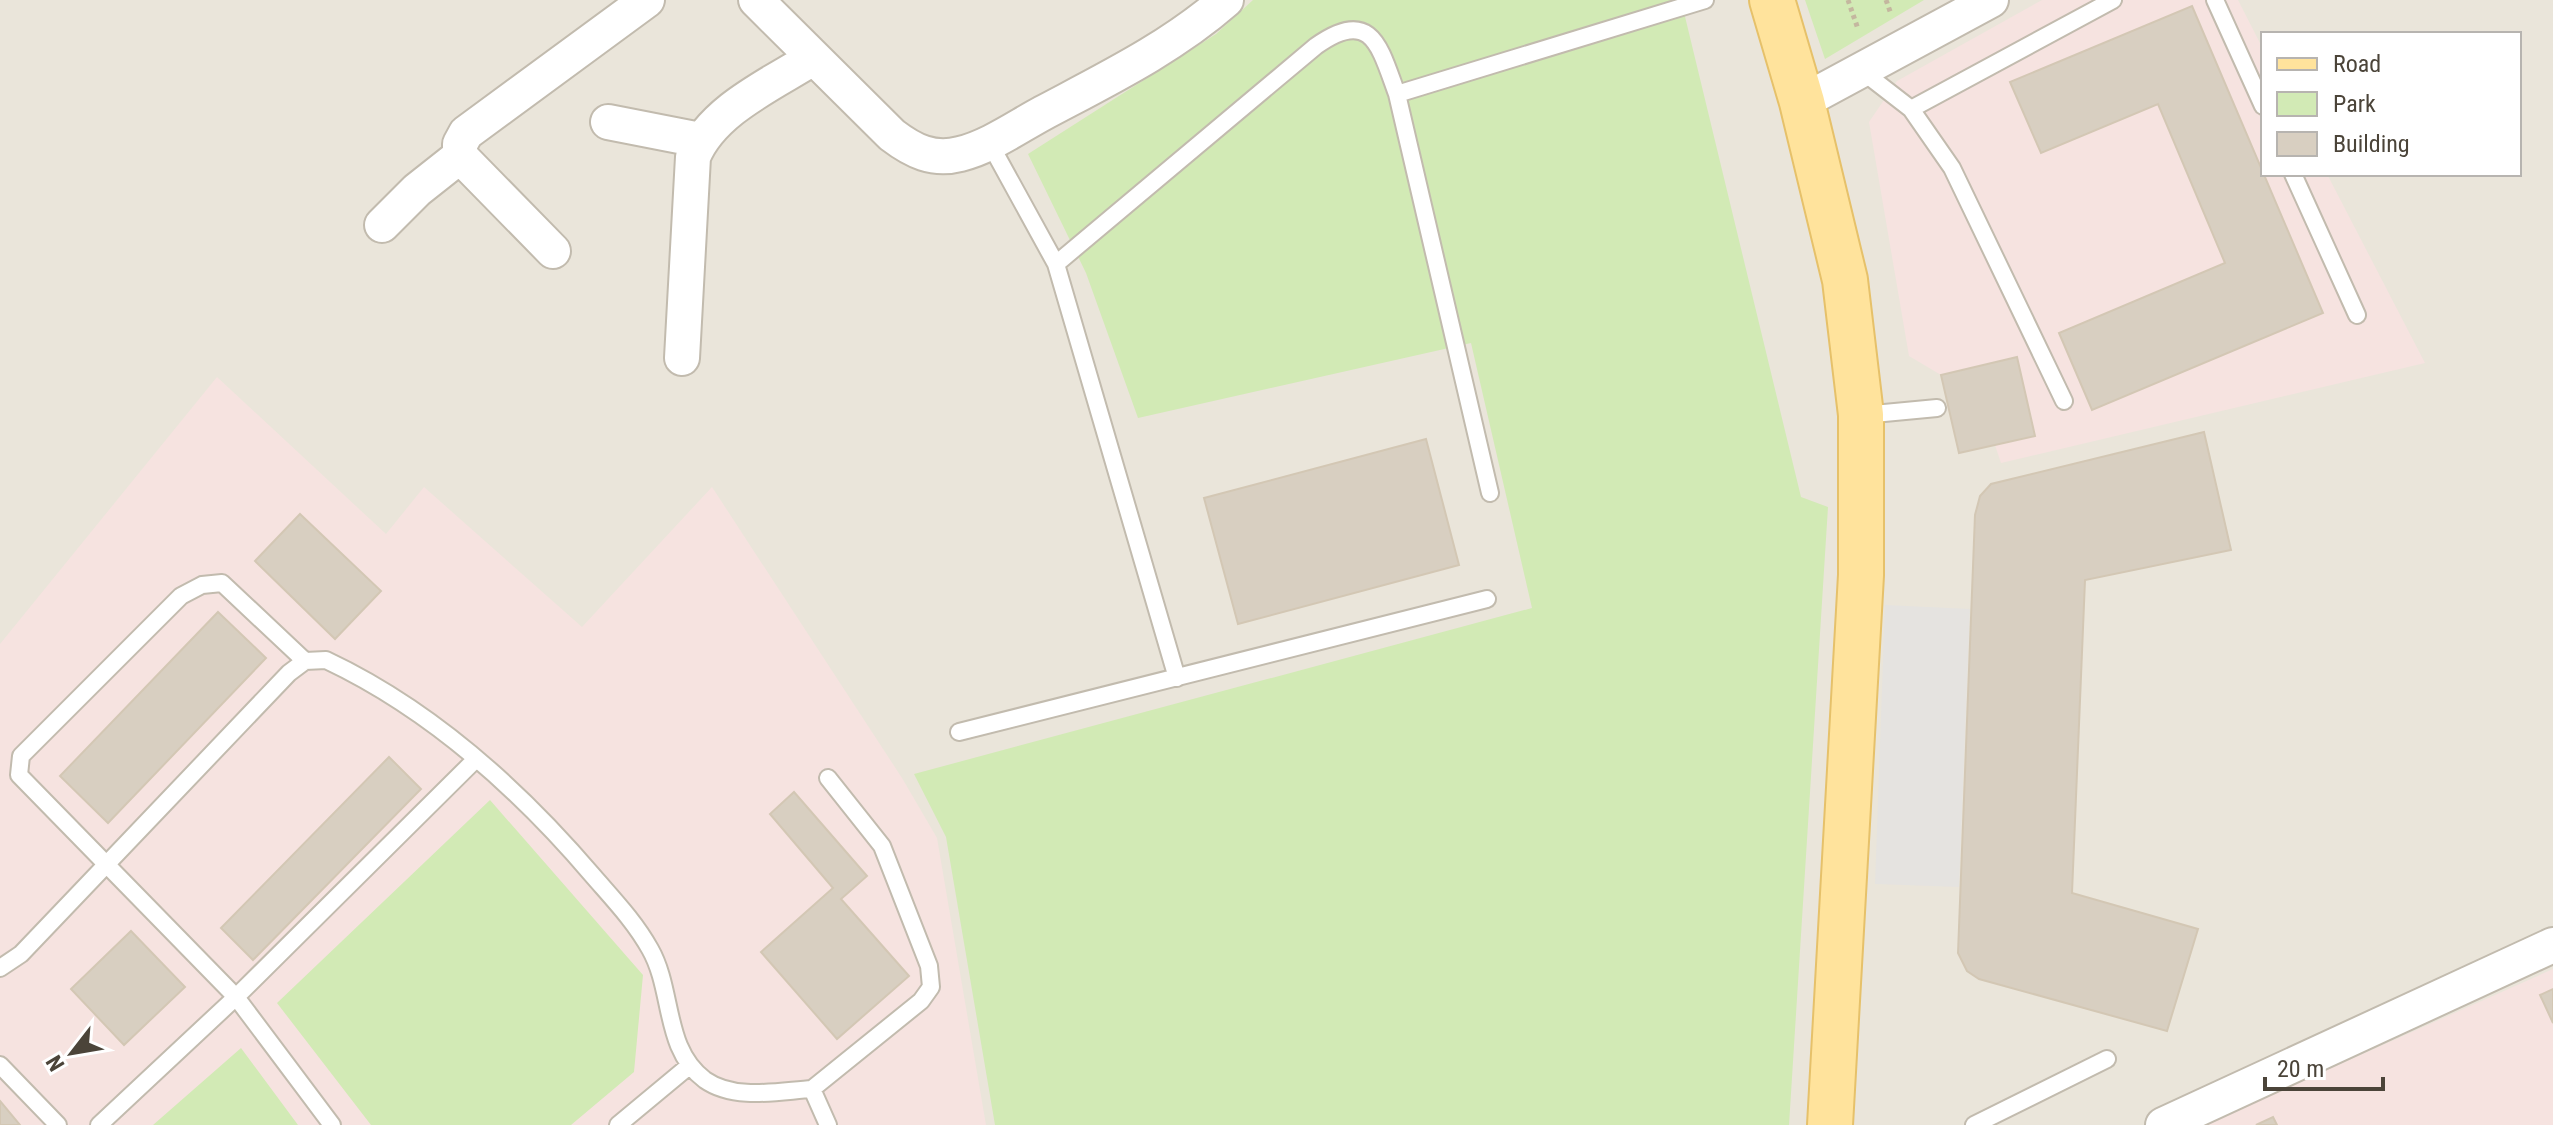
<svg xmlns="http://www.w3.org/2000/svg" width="2553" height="1125" viewBox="0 0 2553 1125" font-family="'Roboto Condensed',sans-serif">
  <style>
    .residential { fill: #eae5da; fill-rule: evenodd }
    .medical { fill: #f6e3e0 }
    .green { fill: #d2eab5 }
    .parking { fill: #e5e3e0 }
    .building { fill: #d8cfc1; stroke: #d3c7b4; stroke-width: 2 }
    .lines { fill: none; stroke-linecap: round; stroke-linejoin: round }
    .service-casing { stroke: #c2bbae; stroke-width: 20 }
    .minor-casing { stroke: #c2bbae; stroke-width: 38 }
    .primary-casing { stroke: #e6c16a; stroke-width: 48 }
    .path { stroke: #c4b79f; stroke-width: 5; stroke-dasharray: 4 4; stroke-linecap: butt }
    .service { stroke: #fff; stroke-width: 16 }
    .minor { stroke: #fff; stroke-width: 34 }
    .primary { stroke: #ffe39c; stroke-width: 44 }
  </style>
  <rect width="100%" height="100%" fill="#f6f3ec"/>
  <path class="residential" d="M0 0H2553V1125H0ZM2263 34H2519V174H2263Z"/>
  <path class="medical" d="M2042 0H2238L2263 49V174H2327L2425 363 2001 463 1995 445 2035 435 2017 358 1941 375 1909 356 1869 122 1897 81Z
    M217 377 386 534 424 487 582 627 712 487 902 778 937 838 986 1125H0V644Z
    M2553 969V1125H2204Z"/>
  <path class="green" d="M1253 0H1681L1801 497 1828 507 1789 1125H995L946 837 914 774 1532 608 1471 343 1138 418 1086 273 1028 154 1216 34Z
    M1805 0H1924L1825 59Z
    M490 800 643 975 634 1072 571 1125H371L277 1003Z
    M241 1048 298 1125H153Z"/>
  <path class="parking" d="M1885 605 1970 609 1959 887 1875 884Z"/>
  <path class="building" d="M2192 6 2323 313 2092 410 2059 333 2225 263 2158 104 2041 153 2010 82Z
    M2017 357 2035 436 1959 453 1941 375Z
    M2204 432 2231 550 2085 580 2072 893 2198 929 2167 1031 1979 979 1967 971 1958 953 1975 515 1980 496 1991 484Z
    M1426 439 1459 565 1238 624 1204 498Z
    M300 514 381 591 335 639 255 561Z
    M218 612 266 658 108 823 60 776Z
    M389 757 421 789 253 960 221 928Z
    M794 792 867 876 841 899 909 976 837 1039 761 952 833 888 770 814Z
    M131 931 185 987 124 1045 71 989Z
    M2553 989V1023L2540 995Z
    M0 1101 20 1125H0Z
    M2273 1117 2277 1125H2256Z"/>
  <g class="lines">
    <g class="service-casing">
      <path id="service" d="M2215 0 2263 106
        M1862 71 1911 109 1952 168 2064 401
        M1397 94 1705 0
        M1911 109 2113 0
        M989 142 1056 264 1177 678
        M2293 174 2357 315
        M1056 264 1316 46C1372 6 1380 48 1397 94L1490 493
        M1863 415 1937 408
        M305 661 222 583 202 585 181 596 21 756 19 775 236 997 332 1125
        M959 732 1487 599
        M0 968 21 954 289 673 305 661 326 660C430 709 520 790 594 877 614 900 635 922 650 949 674 991 663 1049 705 1080 735 1101 779 1091 812 1089L828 1125
        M0 1065 58 1125
        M812 1089 921 1001 931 987 929 966 882 846 828 778
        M99 1125 236 997 476 759
        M618 1125 689 1066
        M1974 1125 2107 1059"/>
    </g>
    <g class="minor-casing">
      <path id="minor" d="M756 0 892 135C913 151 933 161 960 154 989 147 1017 127 1043 113 1107 79 1171 48 1226 0
        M1802 102 1991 0
        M608 122 700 140
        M382 225 417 190 460 156
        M553 251 460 156V144L466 133 647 0
        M682 358 693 157C712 110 772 84 813 58
        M2163 1125 2553 945"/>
    </g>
    <g class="primary-casing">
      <path id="primary" d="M1772 0 1802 102 1845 280 1861 415V575L1830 1125"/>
    </g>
    <path class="path" d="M1848 0 1858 29
      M1886 0 1891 14"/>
    <use href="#service" class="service"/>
    <use href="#minor" class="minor"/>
    <use href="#primary" class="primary"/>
  </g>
  <rect x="2261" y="32" width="260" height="144" fill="#ffffff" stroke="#b7b4b0" stroke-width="2"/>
  <rect x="2277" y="58" width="40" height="12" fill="#ffe39c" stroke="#b7b4b0" stroke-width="2"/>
  <text x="2333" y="72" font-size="24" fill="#4b4439">Road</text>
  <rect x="2277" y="92" width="40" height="24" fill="#d2eab5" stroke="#b7b4b0" stroke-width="2"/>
  <text x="2333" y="112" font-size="24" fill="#4b4439">Park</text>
  <rect x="2277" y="132" width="40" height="24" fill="#d8cfc1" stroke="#b7b4b0" stroke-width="2"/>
  <text x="2333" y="152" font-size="24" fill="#4b4439">Building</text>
  <g transform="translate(72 1053) rotate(239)" stroke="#ffffff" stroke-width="6" paint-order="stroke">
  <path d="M0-6L14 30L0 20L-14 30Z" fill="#4b4439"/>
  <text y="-12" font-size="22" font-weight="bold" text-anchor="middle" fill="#4b4439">N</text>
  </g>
  <path d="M2265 1077v12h118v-12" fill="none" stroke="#4b4439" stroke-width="4"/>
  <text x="2277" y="1077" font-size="24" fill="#4b4439" stroke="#ffffff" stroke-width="6" paint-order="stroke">20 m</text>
</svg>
